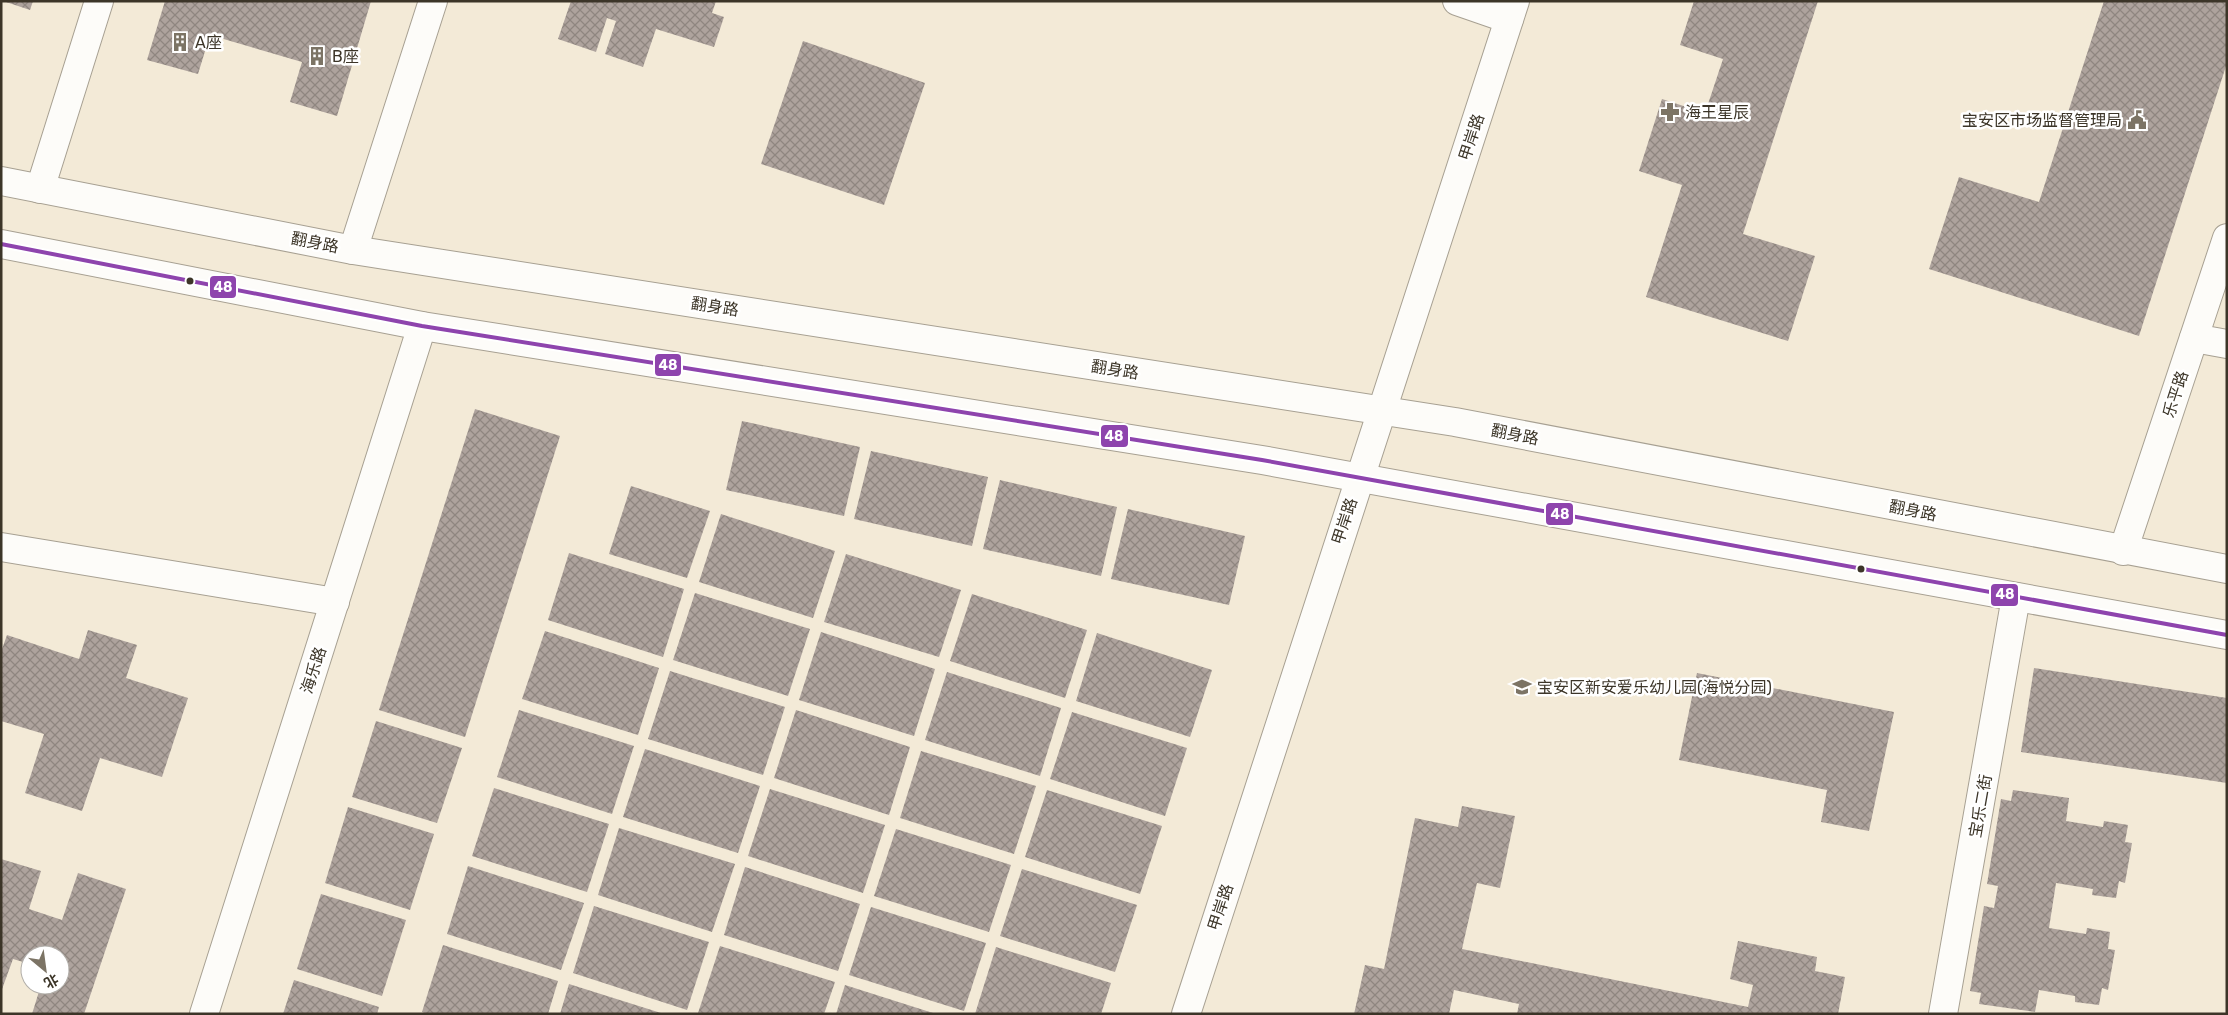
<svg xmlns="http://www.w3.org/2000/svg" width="2228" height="1015" font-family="Rubik,'Noto Sans SC',sans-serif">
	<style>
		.building { fill: url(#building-cross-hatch) }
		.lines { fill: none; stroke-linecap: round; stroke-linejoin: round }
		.minor-casing { stroke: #a7a092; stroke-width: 30 }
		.major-casing { stroke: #a7a092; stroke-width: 30 }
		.minor { stroke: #fdfcf9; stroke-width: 28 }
		.major { stroke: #fdfcf9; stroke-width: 28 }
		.bus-1-casing { stroke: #fff; stroke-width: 8 }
		.bus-1 { stroke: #8e44ad; stroke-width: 4 }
		.bus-dot { fill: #3c3528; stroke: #fff; stroke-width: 2 }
		.labels { text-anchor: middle; stroke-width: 5; stroke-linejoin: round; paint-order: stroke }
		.poi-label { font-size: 16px; fill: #3c3528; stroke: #fff; text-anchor: start }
		.street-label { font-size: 16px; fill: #3c3528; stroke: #fff }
		.line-badge { stroke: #fff; stroke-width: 2 }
		.badge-label { font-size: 14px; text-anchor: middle; font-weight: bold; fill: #fff }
	</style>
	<defs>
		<pattern id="building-cross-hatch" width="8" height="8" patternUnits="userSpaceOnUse" patternTransform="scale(1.25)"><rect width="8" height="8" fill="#aea39d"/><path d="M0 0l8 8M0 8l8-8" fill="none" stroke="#8f8680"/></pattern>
	</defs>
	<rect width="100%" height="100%" fill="#f3ead7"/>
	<g class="building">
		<path d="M3,1H33L30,10Z"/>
		<path d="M165,1H371L337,116L290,102L302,62L210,35L198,74L147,60Z"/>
		<path d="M571,1H716L712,13L724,17L714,47L656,29L643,67L605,54L616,21L607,18L596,52L558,39Z"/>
		<path d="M1694,1H1818L1743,234L1815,256L1788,341L1646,297L1682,185L1639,171L1662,99L1705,113L1723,59L1680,45Z"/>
		<path d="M2104,1H2227V63L2139,336L1929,269L1959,177L2039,202Z"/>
		<path d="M803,41L925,83L884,205L761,164Z"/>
		<path d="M475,409L560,436L465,737L379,710Z"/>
		<path d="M742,421L860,447L844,516L726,490Z"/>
		<path d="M871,451L988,477L972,546L854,519Z"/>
		<path d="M1000,480L1117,507L1101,576L983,549Z"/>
		<path d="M631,486L710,511L687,578L609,554Z"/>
		<path d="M1128,509L1245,536L1229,605L1111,579Z"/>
		<path d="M721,514L835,551L813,618L699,582Z"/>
		<path d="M569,553L684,589L663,657L548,620Z"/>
		<path d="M846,554L961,590L939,657L824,622Z"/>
		<path d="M695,593L810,629L788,696L673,660Z"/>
		<path d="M972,594L1087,630L1065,698L950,661Z"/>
		<path d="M88,630L137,645L126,678L188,698L162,777L100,758L82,811L25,793L44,734L1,721V652L7,635L79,659Z"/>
		<path d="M545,631L659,668L638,735L522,699Z"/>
		<path d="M821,632L935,669L914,736L799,700Z"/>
		<path d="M1097,633L1212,670L1190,737L1076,701Z"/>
		<path d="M2034,668L2227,698V783L2021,752Z"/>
		<path d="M670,671L785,707L763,775L648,739Z"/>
		<path d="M947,672L1061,708L1040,776L925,740Z"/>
		<path d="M1697,673L1894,712L1869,831L1821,822L1827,790L1679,760Z"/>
		<path d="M519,710L634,746L612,814L497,777Z"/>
		<path d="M796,710L910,747L889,815L774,778Z"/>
		<path d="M1072,712L1187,748L1165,816L1050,779Z"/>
		<path d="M376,721L462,748L437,823L352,797Z"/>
		<path d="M645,749L760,786L738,853L623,817Z"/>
		<path d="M921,751L1036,786L1014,854L900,818Z"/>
		<path d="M494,788L609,824L587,892L472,856Z"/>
		<path d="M770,789L885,825L863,893L748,856Z"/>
		<path d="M1047,790L1162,826L1140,894L1025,857Z"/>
		<path d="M2013,790L2069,798L2066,821L2103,827L2104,821L2128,825L2125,842L2132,843L2125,883L2119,881L2116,898L2092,895L2093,889L2056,883L2049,928L2086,934L2087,928L2110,932L2108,949L2115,950L2108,990L2102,988L2099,1005L2075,1002V996L2039,990L2035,1012L1979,1004L1981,993L1970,991L1984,906L1994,908L1998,886L1987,884L2001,799L2011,801Z"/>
		<path d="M1462,806L1515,816L1500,888L1477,883L1462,949L1748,1007L1753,985L1730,979L1738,941L1817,957L1815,971L1845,977L1838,1014H1517L1519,1004L1454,990L1449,1014H1354L1365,965L1384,969L1415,818L1458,827Z"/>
		<path d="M348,807L434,834L410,910L325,883Z"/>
		<path d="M619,828L735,864L712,932L598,895Z"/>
		<path d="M896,829L1011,865L989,932L874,896Z"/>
		<path d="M1,859L41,871L29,909L62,920L78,873L126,889L84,1014H32L41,985H60V955H30V964L13,959L1,992Z"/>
		<path d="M468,866L584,903L561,970L447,934Z"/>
		<path d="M745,867L860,904L838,971L724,935Z"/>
		<path d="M1022,869L1137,905L1115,972L1000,936Z"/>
		<path d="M321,894L406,920L382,996L297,969Z"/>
		<path d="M594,906L709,942L687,1010L573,973Z"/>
		<path d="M871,907L986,943L964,1011L849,975Z"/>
		<path d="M443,945L558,981L548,1014H427L422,1012Z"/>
		<path d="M720,946L835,982L824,1014L698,1013Z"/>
		<path d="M996,947L1111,983L1101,1014H975Z"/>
		<path d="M294,980L379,1007L377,1014H283Z"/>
		<path d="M569,984L661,1013V1014H560Z"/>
		<path d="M845,985L933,1013V1014H836Z"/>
	</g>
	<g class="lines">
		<g class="minor-casing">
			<g id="minor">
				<path d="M1457,1L1509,19"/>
				<path d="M40,189L99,1"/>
				<path d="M353,250L433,1"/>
				<path d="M2194,338L2227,344"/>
				<path d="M1,547L335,602"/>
				<path d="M2123,551L2227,238"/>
				<path d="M204,1014L422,326"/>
				<path d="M1186,1014L1515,1"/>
				<path d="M1943,1014L2016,597"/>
			</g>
		</g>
		<g class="major-casing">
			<g id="major">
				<path d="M1,181L353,250L1455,422L2227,569"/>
				<path d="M1,244L422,326L1262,460L2227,635"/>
			</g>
		</g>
		<use href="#minor" class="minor"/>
		<use href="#major" class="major"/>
		<g class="bus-1-casing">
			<path id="bus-1" d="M1,244L422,326L1262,460L2227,635"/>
		</g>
		<use href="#bus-1" class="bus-1"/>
	</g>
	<defs>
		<g id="building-bare" transform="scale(1.5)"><path d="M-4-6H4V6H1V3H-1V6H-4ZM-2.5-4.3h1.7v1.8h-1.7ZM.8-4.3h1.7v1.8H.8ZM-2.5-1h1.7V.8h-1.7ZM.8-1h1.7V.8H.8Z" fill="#7c7465" stroke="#fff" stroke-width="2.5" paint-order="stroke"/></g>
		<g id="pharmacy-bare" transform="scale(1.5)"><path d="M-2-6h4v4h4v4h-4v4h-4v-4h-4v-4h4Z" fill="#7c7465" stroke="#fff" stroke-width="2.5" paint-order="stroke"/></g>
		<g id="civic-bare" transform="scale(1.5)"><path d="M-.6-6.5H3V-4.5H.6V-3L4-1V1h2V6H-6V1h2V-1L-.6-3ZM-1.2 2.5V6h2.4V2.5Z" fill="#7c7465" stroke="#fff" stroke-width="2.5" paint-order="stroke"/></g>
		<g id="school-bare" transform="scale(1.5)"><path d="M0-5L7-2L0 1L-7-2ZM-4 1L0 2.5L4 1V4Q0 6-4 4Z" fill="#7c7465" stroke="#fff" stroke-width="2.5" paint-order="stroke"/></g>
	</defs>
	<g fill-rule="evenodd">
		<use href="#building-bare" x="180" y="42"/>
		<use href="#building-bare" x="317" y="56"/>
		<use href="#pharmacy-bare" x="1670" y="112"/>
		<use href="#civic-bare" x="2137" y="120"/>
		<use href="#school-bare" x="1522" y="687"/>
	</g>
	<g class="bus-dot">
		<circle cx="190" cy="281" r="4.5"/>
		<circle cx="1861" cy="569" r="4.5"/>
	</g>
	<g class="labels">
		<g class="poi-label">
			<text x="195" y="48">A座</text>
			<text x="332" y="62">B座</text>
			<text x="1685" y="118">海王星辰</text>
			<text x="2122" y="126" text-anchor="end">宝安区市场监督管理局</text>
			<text x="1537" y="693">宝安区新安爱乐幼儿园(海悦分园)</text>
		</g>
		<g class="street-label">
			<text transform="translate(1471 137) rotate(-72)" y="6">甲岸路</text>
			<text transform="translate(315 242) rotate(11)" y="6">翻身路</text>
			<text transform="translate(715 306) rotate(9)" y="6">翻身路</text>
			<text transform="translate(1115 369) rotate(9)" y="6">翻身路</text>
			<text transform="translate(2175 394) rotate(-72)" y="6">乐平路</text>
			<text transform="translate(1515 434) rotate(11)" y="6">翻身路</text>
			<text transform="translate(1913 510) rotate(11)" y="6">翻身路</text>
			<text transform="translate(1344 521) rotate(-72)" y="6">甲岸路</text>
			<text transform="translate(313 670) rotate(-72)" y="6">海乐路</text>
			<text transform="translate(1980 806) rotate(-80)" y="6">宝乐二街</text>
			<text transform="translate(1220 907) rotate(-72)" y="6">甲岸路</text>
		</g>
	</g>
	<g class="line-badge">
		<rect x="209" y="275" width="28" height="24" rx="5" fill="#8e44ad"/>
		<rect x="654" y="353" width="28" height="24" rx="5" fill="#8e44ad"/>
		<rect x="1100" y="424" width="29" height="24" rx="5" fill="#8e44ad"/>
		<rect x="1545" y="502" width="29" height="24" rx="5" fill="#8e44ad"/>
		<rect x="1990" y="583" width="29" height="24" rx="5" fill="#8e44ad"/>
	</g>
	<g class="badge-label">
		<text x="223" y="292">48</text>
		<text x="668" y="370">48</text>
		<text x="1114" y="441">48</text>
		<text x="1560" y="519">48</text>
		<text x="2005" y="599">48</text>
	</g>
	<rect width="2228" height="1015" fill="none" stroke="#3c3528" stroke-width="5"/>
	<g transform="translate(45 970) rotate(151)"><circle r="24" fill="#ffffff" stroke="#b1aea9"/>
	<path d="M0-4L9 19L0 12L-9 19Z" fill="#7c7465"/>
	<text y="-8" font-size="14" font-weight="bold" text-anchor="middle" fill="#3c3528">北</text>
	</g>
</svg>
